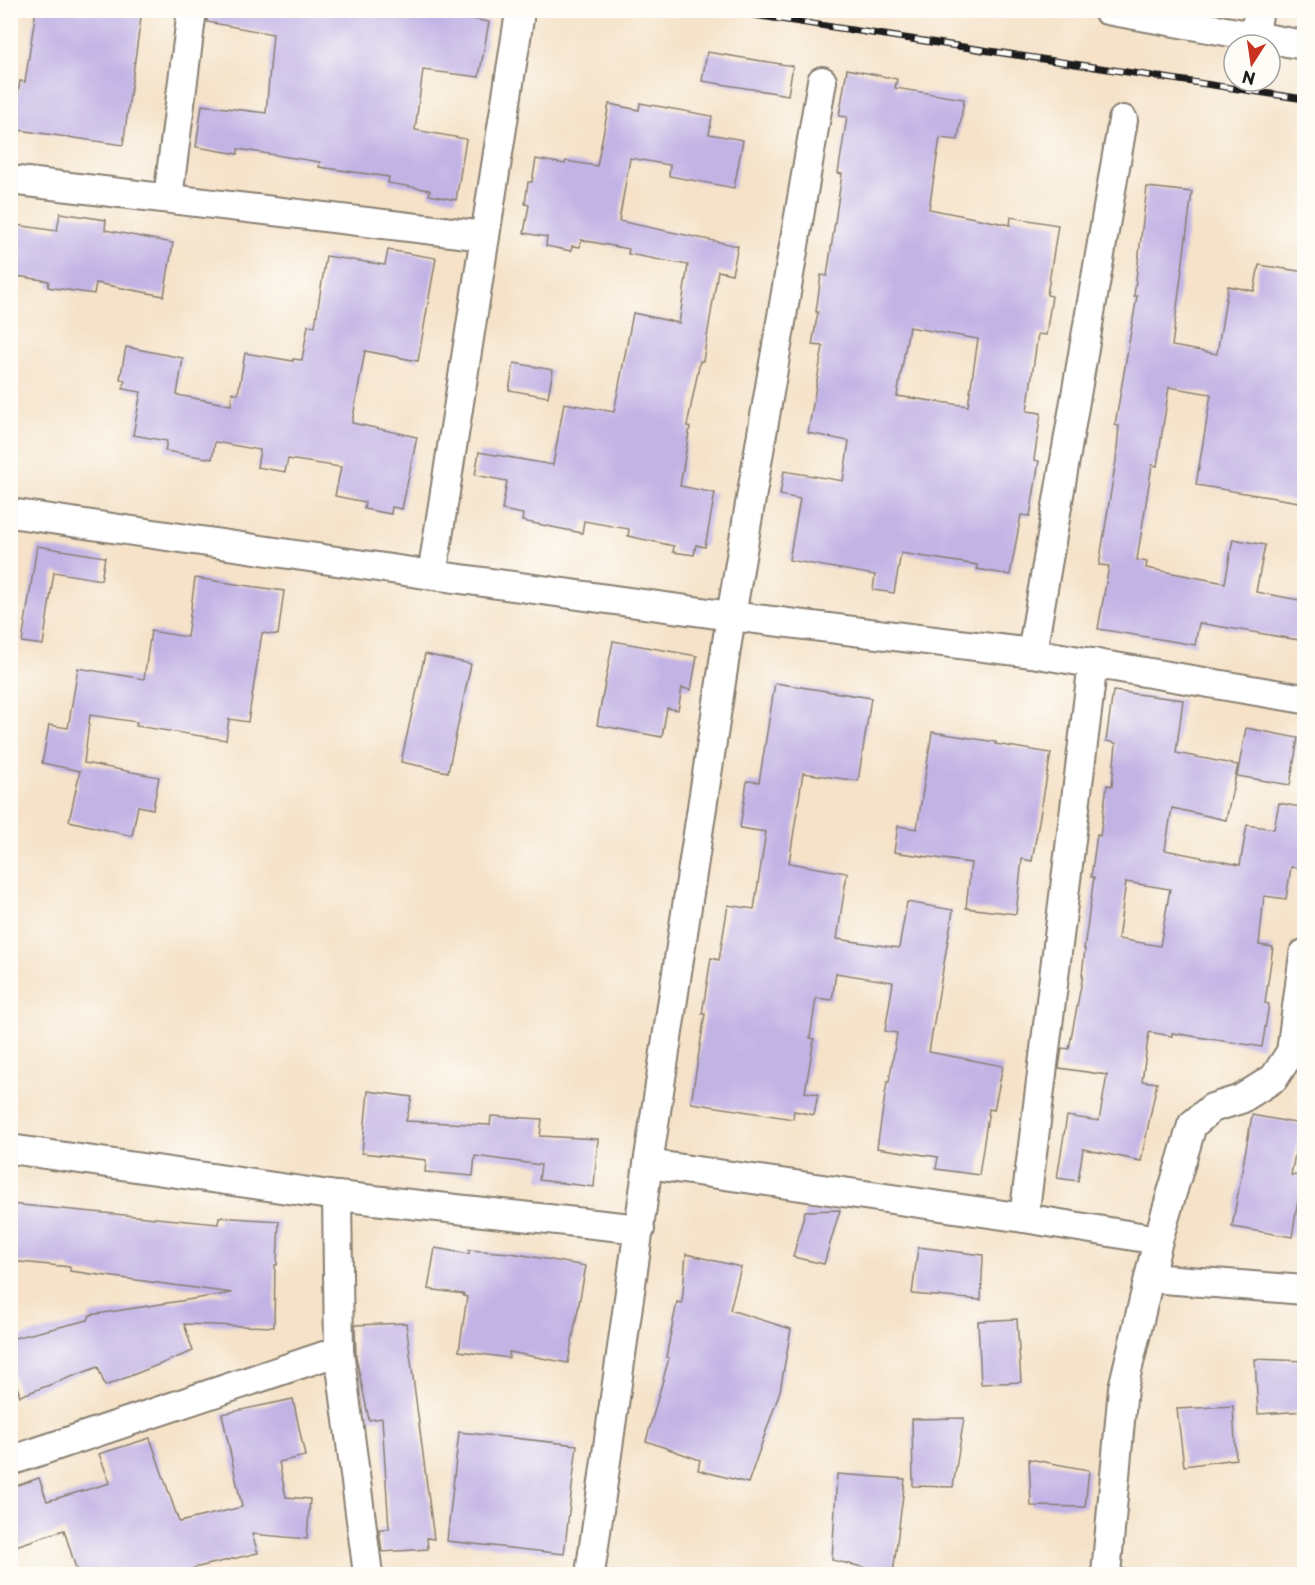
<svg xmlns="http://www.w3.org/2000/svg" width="1315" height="1585" font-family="'Playpen Sans',sans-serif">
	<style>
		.building { fill: #c2b3e5; fill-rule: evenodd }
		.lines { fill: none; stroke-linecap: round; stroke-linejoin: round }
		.minor-casing { stroke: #887f72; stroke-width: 32 }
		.minor { stroke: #fff; stroke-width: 28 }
		.rail-casing { stroke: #1c1c1c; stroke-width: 7 }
		.rail { stroke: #fdfcf7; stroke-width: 4.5; stroke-dasharray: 14; stroke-linecap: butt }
	</style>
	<rect width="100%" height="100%" fill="#fdfcf7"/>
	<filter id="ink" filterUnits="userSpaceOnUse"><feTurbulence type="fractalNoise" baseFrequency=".0167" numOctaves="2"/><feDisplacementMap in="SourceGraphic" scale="12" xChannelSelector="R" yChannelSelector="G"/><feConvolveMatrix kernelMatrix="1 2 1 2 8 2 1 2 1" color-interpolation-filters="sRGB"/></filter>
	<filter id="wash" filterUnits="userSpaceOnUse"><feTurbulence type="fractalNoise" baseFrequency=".008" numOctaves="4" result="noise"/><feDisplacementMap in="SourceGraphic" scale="24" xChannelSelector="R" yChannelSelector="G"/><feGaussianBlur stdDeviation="1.35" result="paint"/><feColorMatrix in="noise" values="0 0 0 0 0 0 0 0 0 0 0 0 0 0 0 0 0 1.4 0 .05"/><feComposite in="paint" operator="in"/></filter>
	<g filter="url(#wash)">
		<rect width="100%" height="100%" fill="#f5e2c8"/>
		<g id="blocks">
			<g class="building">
				<path d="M36,10H142L123,145L12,129L20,81L25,82Z"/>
				<path d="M208,10H370L410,16L411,10H425L489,22L479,77L423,70L415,130L466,139L456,200L429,195L430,190L388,183L389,177L319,167L320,162L238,149V154L196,147L202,105L266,113L273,34L207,22Z"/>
				<path d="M707,52L793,66L788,95L702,81Z"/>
				<path d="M847,69L897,79L895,88L964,99L958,140L940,138L929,209L1010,225L1011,217L1058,225L1047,295L1052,296L1046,335L1038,334L1027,411L1041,413L1034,460L1039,461L1030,516L1021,515L1010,575L977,569V565L901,553L894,593L873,590L875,575L789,560L800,499L780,495L784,471L843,481L849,441L808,433L823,346L812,345L818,312H816L821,275L827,276L842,174L838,173L847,117L839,116ZM909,327L978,339L968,406L897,396Z"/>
				<path d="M640,103L712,116L709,134L743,140L734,188L669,176L670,165L630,158L619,221L738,246L732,274L718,271L703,361H700L687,426L690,427L680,486L715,493L705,547L696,545L694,555L673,552L674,546L628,536L629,529L584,521L582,533L522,521L523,514L502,510L507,481L475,475L479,452L553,465L564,403L614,412L633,313L679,323L688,265L628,254L629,249L581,240L580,247L572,246L571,251L546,246L547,237L524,233L529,205L525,204L528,182H532L536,159L565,164L566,161L597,166L609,104L639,110Z"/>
				<path d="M1147,187L1192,192L1172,346L1217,354L1228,286L1254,291L1259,265L1305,272V410L1301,430L1305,431V503L1196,485L1211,394L1169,387L1157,466L1152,465L1137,560L1147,562L1146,568L1225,583L1233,539L1265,545L1256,592L1305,601V641L1199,623L1195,645L1098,629L1109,566L1099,565L1116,460L1119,426L1115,425L1137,296H1134Z"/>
				<path d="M60,213L106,220L105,230L173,243L164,296L96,283L94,294L48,287L49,281L10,275V224L57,231Z"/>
				<path d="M388,250L436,258L418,361L365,351L352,423L417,437L402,509L392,507L391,514L364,509L365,502L335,496L341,467L288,459L285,472L257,467L260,450L215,442L212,459L165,451L167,441L133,435L141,392L123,389L125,380L120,379L126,347L183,358L177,395L231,405L232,392L238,394L245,353L293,361V359L302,360L308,325L315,326L326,256L385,265Z"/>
				<path d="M514,363L553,370L548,397L509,390Z"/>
				<path d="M37,546L105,557L101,580L54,572L43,645L22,642Z"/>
				<path d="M195,578L284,591L278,635L262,633L248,722L229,719L226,740L136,726L137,722L90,715L84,763L159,777L153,809L138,806L132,836L69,821L80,771L42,763L49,725L68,728L78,668L144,679L151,631L187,637Z"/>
				<path d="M613,641L697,656L691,690L682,688L678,710L667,708L662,737L597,725Z"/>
				<path d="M425,654L471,664L448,772L401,762Z"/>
				<path d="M775,683L871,698L858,781L803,773L789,863L847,873L837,939L899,948L907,902L953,910L929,1052L1003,1066L994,1110L989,1109L979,1175L936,1169L938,1157L877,1148L887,1082H889L897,1033L885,1031L893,982L836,973L832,1000L816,998L810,1038L814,1039L805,1092L818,1094L814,1115L794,1111L793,1119L691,1103L705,1014H702L711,958L719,960L728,905L754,909L766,832L740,828L747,781L759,782Z"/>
				<path d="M1113,691L1183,700L1176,753L1238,765L1226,820L1172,808L1165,850L1240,865L1247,825L1274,829L1279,803L1305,808V869L1291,867L1286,899L1264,896L1259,945L1273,947L1265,1003L1269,1004L1262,1047L1172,1033V1036L1149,1032L1142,1081L1157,1083L1141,1161L1083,1149L1078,1181L1057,1178L1067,1116L1099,1121L1107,1075L1059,1068L1062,1048L1069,1049L1083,975H1082L1085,949H1084L1094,877H1091L1097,835L1100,836L1107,785L1112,786L1116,743L1106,741ZM1126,882L1170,889L1160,946L1118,939Z"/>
				<path d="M1246,728L1298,738L1290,785L1237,776Z"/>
				<path d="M932,732L996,742L995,744L1051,753L1032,861L1022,859L1016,914L966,908L971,863L894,852L898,826L917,829Z"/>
				<path d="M368,1091L412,1097L406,1121L490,1125L491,1116L542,1119L540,1136L598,1139L594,1187L539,1180L541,1165L475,1156L473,1176L425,1172L426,1160L362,1153Z"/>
				<path d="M1252,1115L1301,1124L1291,1175L1302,1176L1292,1237L1232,1227Z"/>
				<path d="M10,1204L218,1224L219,1217L279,1221L277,1265H275L274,1327L184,1324L193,1351L105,1386L98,1367L20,1396L10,1364V1339L88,1320L90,1315L232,1293L70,1271V1267L10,1261Z"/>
				<path d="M840,1210L824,1264L793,1257L805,1211Z"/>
				<path d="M918,1247L983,1255L981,1300L912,1294Z"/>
				<path d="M435,1248L469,1254V1250L511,1253L586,1266L568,1363L509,1352V1358L459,1351L467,1297L463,1296L464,1294L428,1289Z"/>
				<path d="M686,1254L741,1267L730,1310L791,1329L780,1391L748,1483L698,1470L700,1460L646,1441L669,1358L666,1357L677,1302L682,1303Z"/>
				<path d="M1017,1319L1021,1382L981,1384L978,1321Z"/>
				<path d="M406,1323L434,1539L427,1538L428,1549L382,1552L379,1529H389L382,1418L369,1420L356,1357L355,1325Z"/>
				<path d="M1255,1359L1305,1361V1411L1258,1414Z"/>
				<path d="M293,1399L305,1456L279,1462L286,1497L310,1499L307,1539L252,1534L258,1553L194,1568L182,1575H78L64,1530L10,1548V1488L39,1478L47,1501L110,1483L99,1454L150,1438L179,1522L242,1507L222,1414Z"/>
				<path d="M1233,1406L1236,1459L1184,1466L1177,1409Z"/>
				<path d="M964,1418L953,1487L913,1486L912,1419Z"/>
				<path d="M459,1432L577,1445L564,1554L447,1541Z"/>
				<path d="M1029,1459L1089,1470L1085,1507L1031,1506Z"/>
				<path d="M837,1474L905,1479L893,1574L832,1560Z"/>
			</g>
		</g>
	</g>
	<g filter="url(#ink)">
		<use href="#blocks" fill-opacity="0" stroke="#887f72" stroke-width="1.5"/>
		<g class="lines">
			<g class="minor-casing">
				<g id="minor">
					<path d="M1107,10L1304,45"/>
					<path d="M1254,37L1259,10"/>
					<path d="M10,180L485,236"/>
					<path d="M168,198L192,10"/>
					<path d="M10,513L432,575L731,616L1032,653L1304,699"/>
					<path d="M432,575L519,19"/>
					<path d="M1032,653L1123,120"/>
					<path d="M10,1149L337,1196L640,1229"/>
					<path d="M648,1164L1024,1218L1158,1240"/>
					<path d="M337,1196L339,1351L368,1574"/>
					<path d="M1024,1218L1093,663"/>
					<path d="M1150,1278L1304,1290"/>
					<path d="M10,1461L339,1351"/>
					<path d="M590,1574L648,1164L731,616L822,81"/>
					<path d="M1106,1574L1123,1388L1158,1240L1192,1125L1212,1108L1241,1099L1274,1078L1291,1052L1304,954"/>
				</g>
			</g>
			<use href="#minor" class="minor"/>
			<g class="rail-casing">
				<path id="rail" d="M721,10L1304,99"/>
			</g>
			<use href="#rail" class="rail"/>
		</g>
	</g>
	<rect width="1315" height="1585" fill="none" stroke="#fdfcf7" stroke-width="36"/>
	<g transform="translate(1252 63) rotate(192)"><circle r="28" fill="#fdfcf7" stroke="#a3a29f" stroke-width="1.5"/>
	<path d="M0-4.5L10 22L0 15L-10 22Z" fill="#c8321e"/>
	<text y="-9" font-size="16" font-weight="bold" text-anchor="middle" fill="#1c1c1c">N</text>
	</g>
</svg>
